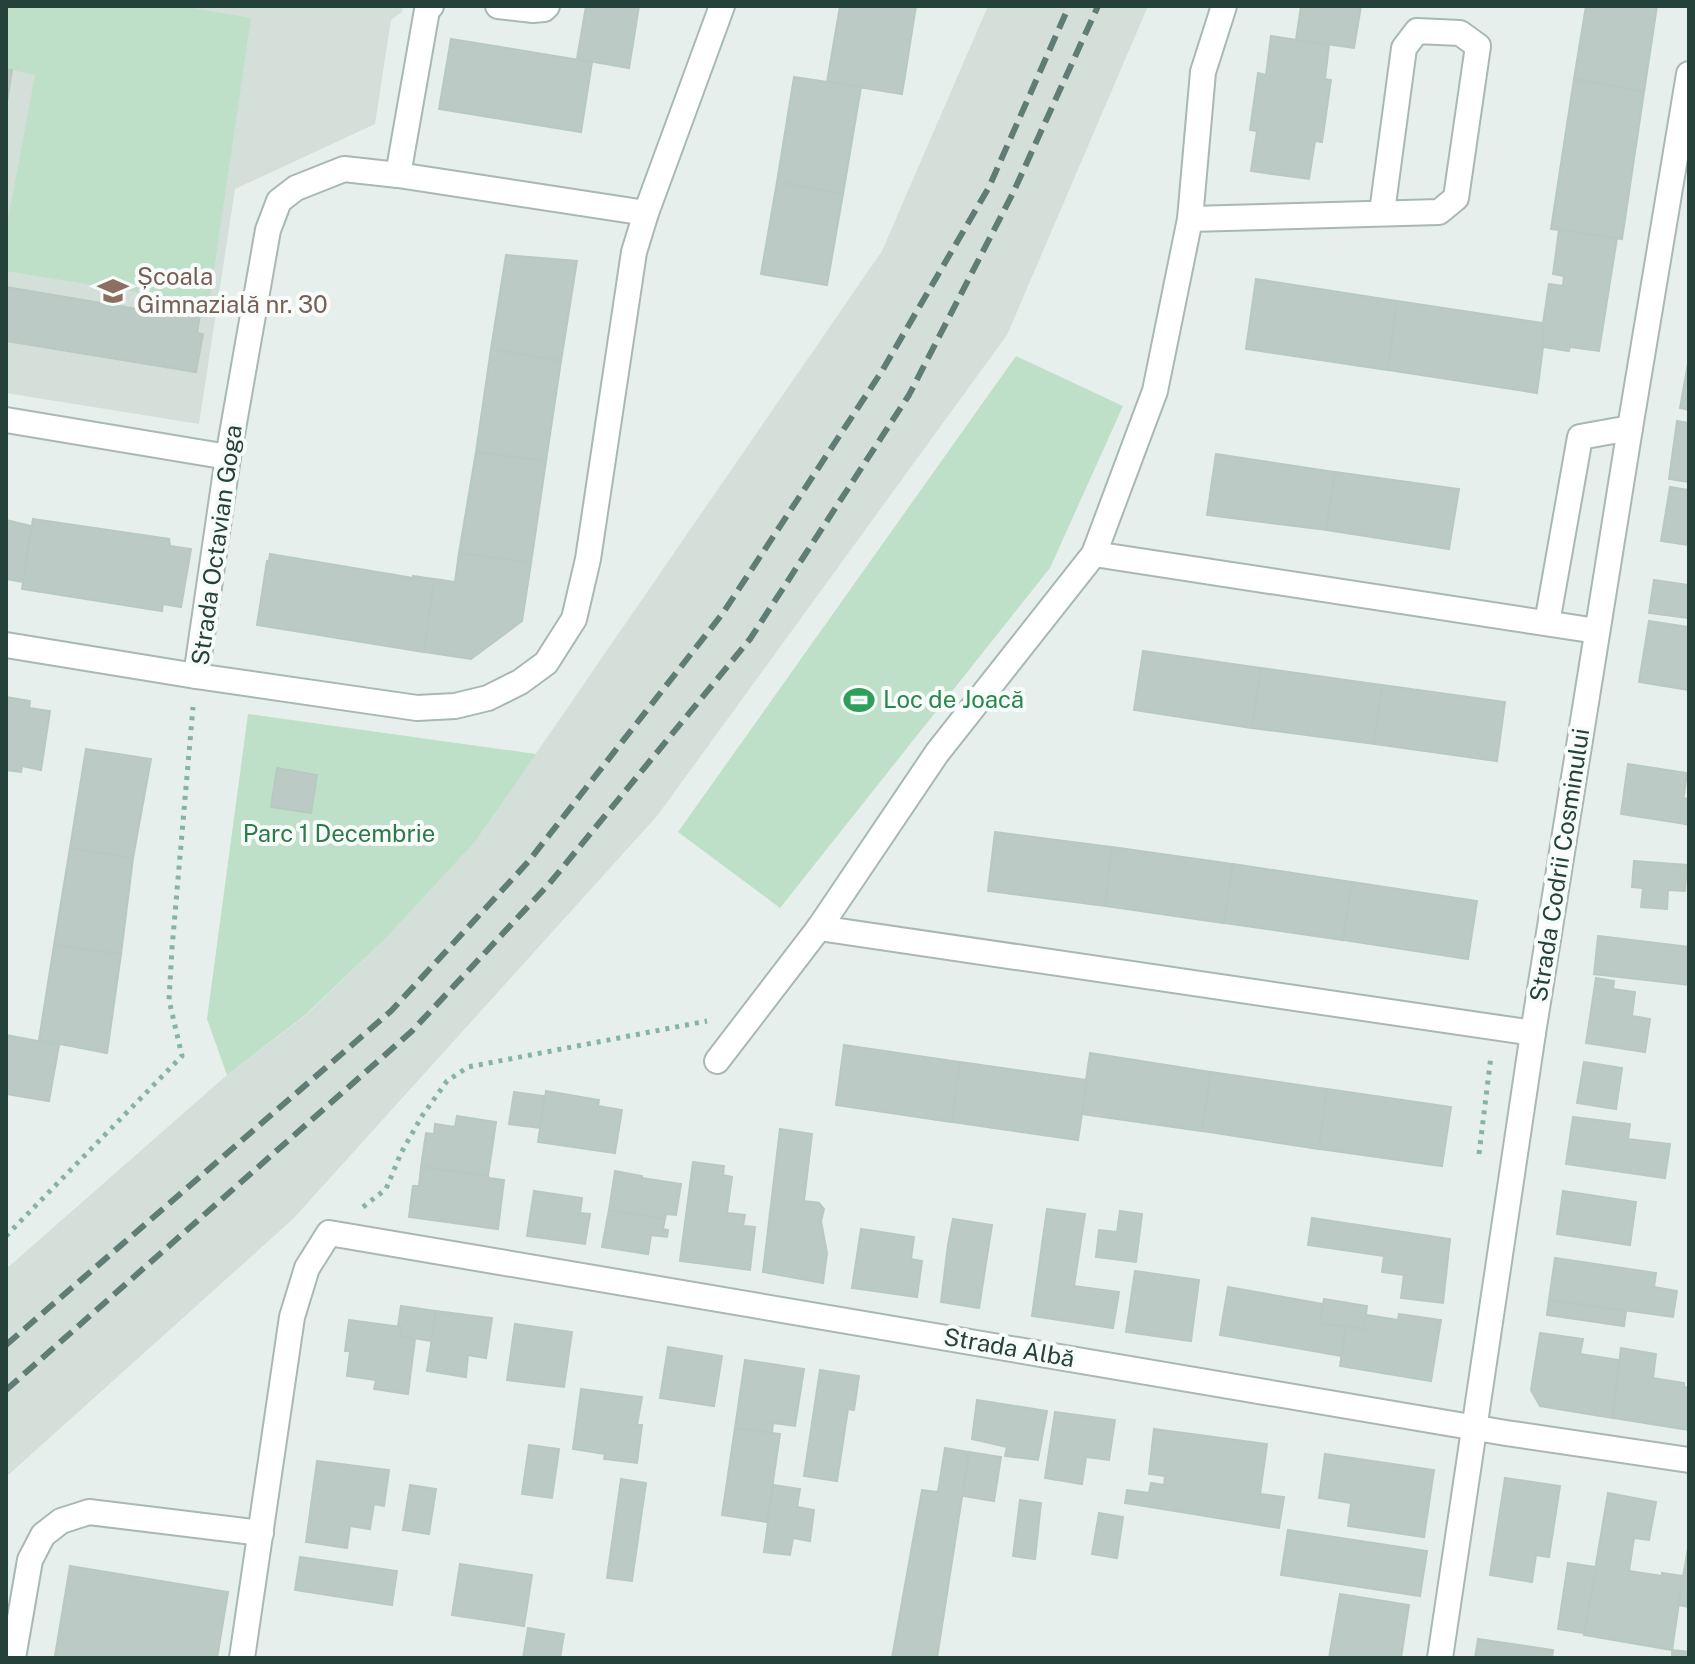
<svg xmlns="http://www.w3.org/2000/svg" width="1695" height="1664" font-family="'Public Sans',sans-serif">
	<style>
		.built { fill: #d4dfda }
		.green { fill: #bfe0c8 }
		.building { fill: #bbcac4; stroke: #b8c9c2; stroke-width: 2 }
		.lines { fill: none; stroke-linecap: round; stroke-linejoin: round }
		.service-casing { stroke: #a8b8b2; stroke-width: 28 }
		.minor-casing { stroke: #a8b8b2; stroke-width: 28 }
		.path { stroke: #86b3a5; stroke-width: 5; stroke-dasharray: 4 6; stroke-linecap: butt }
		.service { stroke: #fff; stroke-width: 24 }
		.minor { stroke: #fff; stroke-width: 24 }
		.rail { stroke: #5f7d75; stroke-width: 6; stroke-dasharray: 16 8; stroke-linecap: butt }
		.labels { text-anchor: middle; stroke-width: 8; stroke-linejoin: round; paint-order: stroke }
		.education-label { font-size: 24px; fill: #785e54; stroke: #f7fbf9; text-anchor: start }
		.street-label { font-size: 24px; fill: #24423a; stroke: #f7fbf9 }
		.leisure-label { font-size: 24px; fill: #27864d; stroke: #f7fbf9; text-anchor: start }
		.park-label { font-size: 24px; fill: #2d7a4b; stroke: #f7fbf9 }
	</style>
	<rect width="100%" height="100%" fill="#e6efeb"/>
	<g class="built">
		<path d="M6,6H403L402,12L391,20L375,124L235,189L199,424L6,393Z"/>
		<path d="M988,6H1148L1007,335L657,816L293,1219L6,1477V1269L227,1075L305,1016L387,937L475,842L882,251Z"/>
	</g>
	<g class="green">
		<path d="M6,6H182L251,18L209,304L6,271V230L35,75L6,69Z"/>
		<path d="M1016,356L1123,406L1050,568L780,908L678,832Z"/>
		<path d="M248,714L536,754L475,842L387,937L304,1016L227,1075L207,1019Z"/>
	</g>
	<g class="building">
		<path d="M586,6H639L629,68L577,59Z"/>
		<path d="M840,6H916L902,94L827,82Z"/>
		<path d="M1301,6H1361L1354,48L1296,40Z"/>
		<path d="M1586,6H1657L1644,92L1574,79Z"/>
		<path d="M1271,36L1329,45L1325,79L1331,80L1322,142L1315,141L1309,179L1251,171L1257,131L1250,130L1258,73L1266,75Z"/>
		<path d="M451,39L592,62L581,132L439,109Z"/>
		<path d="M6,69L12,70L6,108Z"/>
		<path d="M794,77L861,87L843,194L777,182Z"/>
		<path d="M1574,79L1644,92L1622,239L1551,229Z"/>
		<path d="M777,182L843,194L827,285L761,274Z"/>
		<path d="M1559,230L1617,238L1599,351L1570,347L1569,351L1543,347V323L1549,284L1563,286L1564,276L1553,274Z"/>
		<path d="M506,255L577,261L561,361L491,349Z"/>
		<path d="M1256,279L1397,301L1388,370L1246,349Z"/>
		<path d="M6,287L161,313V309L200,315L197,333L203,334L196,372L6,341Z"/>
		<path d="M1397,301L1543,323V347L1537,393L1388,370Z"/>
		<path d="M491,349L561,361L546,461L476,452Z"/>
		<path d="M1689,358V410L1680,408Z"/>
		<path d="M1677,421L1689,423V482L1669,479Z"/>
		<path d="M476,452L546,461L531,563L459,553Z"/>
		<path d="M1216,454L1335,472L1326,530L1207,515Z"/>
		<path d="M1335,472L1459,489L1449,549L1326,530Z"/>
		<path d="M1670,487L1689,490V545L1661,541Z"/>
		<path d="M33,519L169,539L170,546L191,549L181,607L163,604L162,611L22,589Z"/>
		<path d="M6,520L31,526L23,582L6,579Z"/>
		<path d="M459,553L531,563L522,621L471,659L424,652L434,579L455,582Z"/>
		<path d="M270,554L413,578V576L434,579L424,652L257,625L267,561H269Z"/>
		<path d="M1654,580L1689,585V618L1649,613Z"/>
		<path d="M1649,621L1689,627V690L1639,682Z"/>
		<path d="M1143,651L1261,668L1252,728L1134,710Z"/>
		<path d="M1261,668L1382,685L1374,744L1252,728Z"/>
		<path d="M1382,685L1505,702L1497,761L1374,744Z"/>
		<path d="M6,697L30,701L29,708L50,711L41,770L22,766L21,772L6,770Z"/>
		<path d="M86,749L151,759L133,858L70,848Z"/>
		<path d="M1628,764L1687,773L1680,823L1621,814Z"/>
		<path d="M277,768L317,775L311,813L271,807Z"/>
		<path d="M1683,798L1689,799V825L1680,823Z"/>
		<path d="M995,832L1112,847L1105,906L988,891Z"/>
		<path d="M1112,847L1233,864L1224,923L1105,906Z"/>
		<path d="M70,848L133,858L121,954L54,945Z"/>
		<path d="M1634,861L1687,865L1685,891L1668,890L1667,909L1641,907L1643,888L1632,887Z"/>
		<path d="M1233,864L1352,882L1343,940L1224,923Z"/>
		<path d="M1352,882L1477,901L1468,959L1343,940Z"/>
		<path d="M1598,936L1689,947V985L1594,974Z"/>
		<path d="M54,945L121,954L107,1053L39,1040Z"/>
		<path d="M1596,978L1614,981L1613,989L1635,992L1632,1016L1650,1019L1645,1052L1586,1043Z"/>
		<path d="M6,1035L59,1045L49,1101L6,1094Z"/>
		<path d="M844,1045L960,1062L952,1122L836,1105Z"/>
		<path d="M1090,1053L1211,1072L1202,1131L1081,1114Z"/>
		<path d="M960,1062L1087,1080L1078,1140L952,1122Z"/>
		<path d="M1584,1062L1622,1068L1616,1109L1577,1103Z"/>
		<path d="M1211,1072L1327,1089L1319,1149L1202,1131Z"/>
		<path d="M1327,1089L1451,1107L1442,1166L1319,1149Z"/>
		<path d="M546,1091L599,1100L598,1106L622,1110L615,1153L538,1142Z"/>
		<path d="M514,1092L544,1096L540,1128L509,1124Z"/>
		<path d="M457,1116L496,1122L488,1176L421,1167L426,1133L434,1134L435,1124L455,1127Z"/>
		<path d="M1573,1117L1630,1124L1628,1139L1670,1144L1665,1178L1566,1164Z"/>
		<path d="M780,1129L812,1134L804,1201L819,1203L824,1209L821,1221L827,1253L823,1283L763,1272Z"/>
		<path d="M693,1162L724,1166L723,1175L732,1177L727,1213L745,1215L743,1226L755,1227L750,1270L680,1261Z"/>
		<path d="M421,1167L488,1176L489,1178L504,1180L498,1229L409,1217L413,1186H419Z"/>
		<path d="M615,1171L642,1176V1178L681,1184L676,1215L666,1214L665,1219L609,1210Z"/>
		<path d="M534,1191L582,1198L580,1213L590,1214L585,1244L527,1236Z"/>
		<path d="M1563,1191L1636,1202L1630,1245L1557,1234Z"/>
		<path d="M1047,1209L1085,1214L1074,1286L1119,1292L1113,1328L1032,1316Z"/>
		<path d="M609,1210L665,1219L663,1229L668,1230L667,1237L651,1235L648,1254L602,1247Z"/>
		<path d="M1120,1211L1142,1214L1136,1262L1096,1257L1099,1230L1117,1232Z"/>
		<path d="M1312,1218L1450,1239L1443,1303L1401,1298L1404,1275L1382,1272L1384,1256L1308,1245Z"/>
		<path d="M953,1219L992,1225L979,1308L941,1302L948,1245Z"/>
		<path d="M861,1229L914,1237L911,1259L922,1261L917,1297L852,1288Z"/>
		<path d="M1555,1258L1656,1273L1654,1287L1677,1291L1673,1317L1549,1300Z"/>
		<path d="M1135,1271L1199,1280L1191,1341L1126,1332Z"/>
		<path d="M1228,1287L1323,1304L1320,1323L1346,1326L1342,1356L1220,1335Z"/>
		<path d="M1324,1299L1367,1306L1364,1329L1320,1323Z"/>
		<path d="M1549,1300L1626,1311L1624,1326L1547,1315Z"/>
		<path d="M401,1306L436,1311L432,1341L400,1336L402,1327L398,1326Z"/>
		<path d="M436,1311L492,1318L486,1358L468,1355L466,1377L427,1371Z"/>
		<path d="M1399,1314L1441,1320L1431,1381L1340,1366L1346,1326L1364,1329L1366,1315L1398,1320Z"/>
		<path d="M349,1320L402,1327L400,1336L415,1339L408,1394L374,1389L376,1380L347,1376L350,1351H345Z"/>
		<path d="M515,1324L572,1332L564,1387L507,1380Z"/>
		<path d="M1540,1333L1583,1339L1580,1354L1619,1360L1613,1418L1540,1406L1531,1390Z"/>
		<path d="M668,1347L722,1356L714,1406L660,1398Z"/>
		<path d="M1621,1348L1656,1354L1653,1378L1684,1383V1387L1689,1388V1430L1613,1418Z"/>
		<path d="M745,1360L804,1369L795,1426L773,1423L772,1433L735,1428Z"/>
		<path d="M820,1370L859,1376L854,1410L848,1409L837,1481L804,1476Z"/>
		<path d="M581,1389L642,1397L637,1425H642L637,1463L604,1459L605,1454L573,1449Z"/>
		<path d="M977,1400L1047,1411L1038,1460L1005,1456L1007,1447L972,1439Z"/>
		<path d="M1055,1412L1115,1420L1109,1460L1086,1457L1082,1484L1045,1478Z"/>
		<path d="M735,1428L780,1434L767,1522L722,1515Z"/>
		<path d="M1154,1429L1267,1444L1260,1494L1284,1497L1279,1528L1125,1503L1127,1490L1149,1493L1151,1483L1164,1485L1165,1476L1149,1474Z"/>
		<path d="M529,1445L559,1449L552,1498L522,1494Z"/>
		<path d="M945,1448L969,1452L937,1658H892L922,1490L938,1492Z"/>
		<path d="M969,1452L1001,1457L994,1501L963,1496Z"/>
		<path d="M1325,1454L1434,1470L1424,1537L1348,1526L1351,1503L1319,1498Z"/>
		<path d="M317,1461L389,1470L384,1506L374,1504L370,1529L350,1526L347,1548L306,1542Z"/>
		<path d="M1505,1478L1560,1486L1549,1557L1536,1555L1532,1582L1490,1575Z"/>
		<path d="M621,1479L646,1483L632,1581L607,1578Z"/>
		<path d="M410,1485L436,1489L429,1534L403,1530Z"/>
		<path d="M773,1485L800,1489L797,1507L814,1510L810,1541L793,1538L790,1555L764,1552Z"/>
		<path d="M1608,1493L1656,1502L1649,1540L1634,1538L1629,1571L1662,1576V1573L1683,1576L1672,1650L1584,1635Z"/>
		<path d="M1020,1500L1041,1503L1035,1559L1013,1556Z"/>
		<path d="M1099,1513L1123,1517L1117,1558L1092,1554Z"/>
		<path d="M1288,1530L1427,1551L1420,1596L1281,1575Z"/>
		<path d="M1689,1543V1607L1678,1605Z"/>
		<path d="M300,1557L397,1571L392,1605L295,1590Z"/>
		<path d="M1568,1563L1596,1567L1584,1633L1558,1629Z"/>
		<path d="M460,1564L532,1575L524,1626L452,1615Z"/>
		<path d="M70,1566L228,1592L217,1658H64L55,1656Z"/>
		<path d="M1340,1594L1409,1605L1401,1658H1329Z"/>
		<path d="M528,1628L564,1634L560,1658H523Z"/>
		<path d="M1478,1639L1553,1650L1552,1658H1475Z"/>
		<path d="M1672,1650L1689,1652V1658H1672Z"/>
	</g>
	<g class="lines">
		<g class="service-casing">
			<g id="service">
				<path d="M498,6L533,10L544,9L547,6"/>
				<path d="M398,175L427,10L431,6"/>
				<path d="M1190,219L1439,212L1456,198L1478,46L1460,33L1417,31L1404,48L1382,212"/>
				<path d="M6,420L228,457"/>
				<path d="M1547,623L1580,437L1630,428"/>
				<path d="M196,676L228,457L268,230L279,201L296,188L344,169L398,175L646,213"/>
				<path d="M819,928L1533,1033"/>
				<path d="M717,1061L819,928L937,753L1094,554L1155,391L1190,219L1203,72L1224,6"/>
				<path d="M13,1658L30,1560L43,1535L61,1521L89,1512L261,1533"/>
			</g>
		</g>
		<g class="minor-casing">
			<g id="minor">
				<path d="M1094,554L1597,631"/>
				<path d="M6,645L196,676L417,708L455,706L488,698L520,682L546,663L574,619L588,559L634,252L646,213L722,6"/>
				<path d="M242,1658L292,1317L307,1268L329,1233L1506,1433L1689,1460"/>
				<path d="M1440,1658L1533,1033L1630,428L1689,74"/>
			</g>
		</g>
		<g class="path">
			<path d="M1479,1154L1491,1056"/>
			<path d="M363,1207L386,1189L401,1153L422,1116L447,1081L468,1067L707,1021"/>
			<path d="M6,1236L182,1056L169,1000L172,948L193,707"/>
		</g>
		<use href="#service" class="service"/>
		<use href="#minor" class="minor"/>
		<g class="rail">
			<path d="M6,1345L391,1011L528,862L723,613L882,371L989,187L1069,6"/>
			<path d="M6,1390L412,1031L549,884L750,639L909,395L1013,193L1098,6"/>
		</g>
	</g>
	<defs>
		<g id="school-bare" transform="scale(2.4)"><path d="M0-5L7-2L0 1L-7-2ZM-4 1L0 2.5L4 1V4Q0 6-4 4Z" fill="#8d6e63" stroke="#f7fbf9" stroke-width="2.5" paint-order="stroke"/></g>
		<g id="stadium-bare" transform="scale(2.4)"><path d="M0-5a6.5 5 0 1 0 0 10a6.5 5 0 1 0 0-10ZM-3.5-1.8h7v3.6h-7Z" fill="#2e9e5b" stroke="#f7fbf9" stroke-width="2.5" paint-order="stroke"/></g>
	</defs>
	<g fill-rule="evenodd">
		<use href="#school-bare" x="113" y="291"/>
		<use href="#stadium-bare" x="859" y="700"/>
	</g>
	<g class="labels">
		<g class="education-label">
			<text x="137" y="285">Școala<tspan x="137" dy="28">Gimnazială nr. 30</tspan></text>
		</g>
		<g class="street-label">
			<text transform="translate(217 545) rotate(-82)" y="8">Strada Octavian Goga</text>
			<text transform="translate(1560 865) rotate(-81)" y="8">Strada Codrii Cosminului</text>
			<text transform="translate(1009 1348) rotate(10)" y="8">Strada Albă</text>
		</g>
		<g class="leisure-label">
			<text x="883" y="708">Loc de Joacă</text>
		</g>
		<g class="park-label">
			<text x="339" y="842">Parc 1 Decembrie</text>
		</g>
	</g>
	<rect width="1695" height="1664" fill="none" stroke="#24423a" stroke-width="16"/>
</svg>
